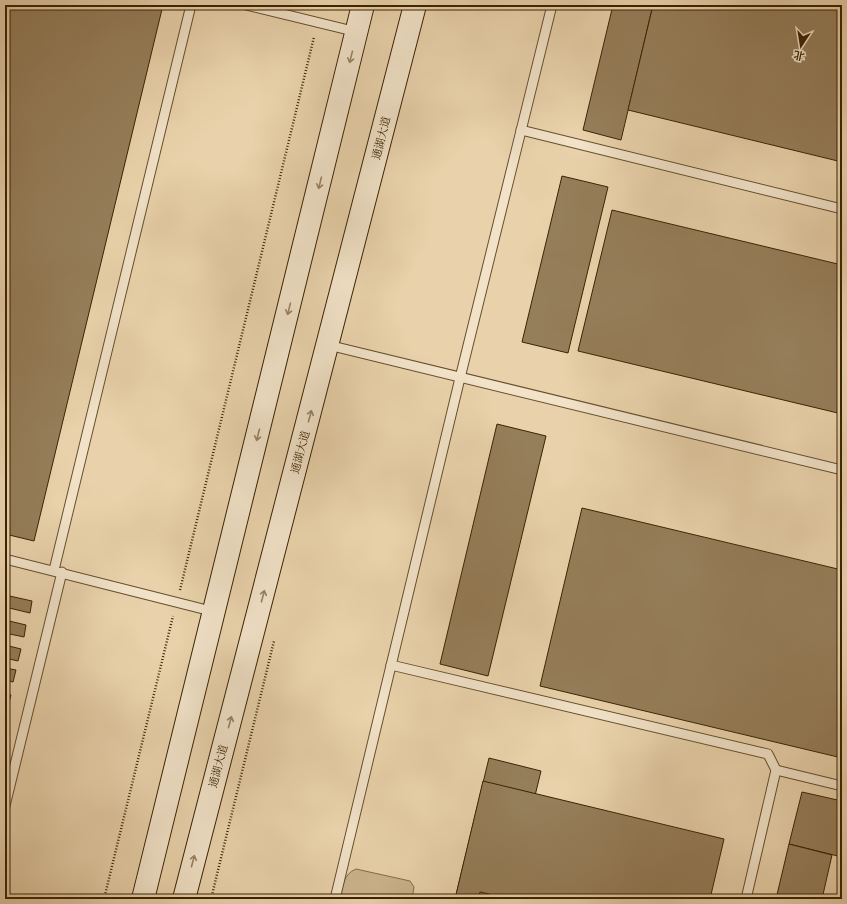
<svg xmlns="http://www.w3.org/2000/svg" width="847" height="904" font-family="'Libre Caslon Text','Noto Serif SC',serif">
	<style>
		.green { fill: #cbb48e; stroke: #826c48 }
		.building { fill: #957e5a; stroke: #3a2303 }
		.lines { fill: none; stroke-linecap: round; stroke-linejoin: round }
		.lane-casing { stroke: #664f2d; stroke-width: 11 }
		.secondary-casing { stroke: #3a2303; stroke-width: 24 }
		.path { stroke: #3a2303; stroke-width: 2.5; stroke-dasharray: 1 2; stroke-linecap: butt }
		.lane { stroke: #f1e2c8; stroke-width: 9 }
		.secondary { stroke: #f1e2c8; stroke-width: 22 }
		.oneway { stroke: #968266 }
		.labels { text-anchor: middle; stroke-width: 4; stroke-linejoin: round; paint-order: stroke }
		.street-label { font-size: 11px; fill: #3a2303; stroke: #f1e2c8 }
	</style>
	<rect width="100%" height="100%" fill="#e9d2ab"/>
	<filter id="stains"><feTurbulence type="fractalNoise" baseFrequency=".005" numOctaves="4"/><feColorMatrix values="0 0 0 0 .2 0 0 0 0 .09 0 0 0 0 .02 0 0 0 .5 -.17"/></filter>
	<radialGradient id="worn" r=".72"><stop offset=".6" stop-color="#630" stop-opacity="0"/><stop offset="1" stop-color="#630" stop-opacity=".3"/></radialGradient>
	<path class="green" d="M356,869L410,881L414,887L412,899H340C343,887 343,874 356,869Z"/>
	<g class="building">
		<path d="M5,5H163L34,541L5,534Z"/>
		<path d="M613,5H653L621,140L583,130Z"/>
		<path d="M653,5L842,6V162L628,110Z"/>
		<path d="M562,176L608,187L568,353L522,342Z"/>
		<path d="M612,210L842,265V414L578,351Z"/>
		<path d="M497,424L546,436L488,676L440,664Z"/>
		<path d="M582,508L842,570V758L540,686Z"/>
		<path d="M5,595L32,601L30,613L5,607Z"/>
		<path d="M5,620L26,625L24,637L5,633Z"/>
		<path d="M5,645L21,649L18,661L5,658Z"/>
		<path d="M5,668L16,670L13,682L5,680Z"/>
		<path d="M5,693L11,695L8,706H5Z"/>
		<path d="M489,758L541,771L510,899H455Z"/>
		<path d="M483,781L724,839L710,899H455Z"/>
		<path d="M802,792L842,801V857L789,844Z"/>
		<path d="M789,844L832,855L822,899H776Z"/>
		<path d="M480,892L511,899H478Z"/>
	</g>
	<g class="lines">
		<g class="lane-casing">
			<g id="lane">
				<path d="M246,5L357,32"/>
				<path d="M521,130L842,209"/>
				<path d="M328,345L842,470"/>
				<path d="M5,559L215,612"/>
				<path d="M54,570L191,5"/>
				<path d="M391,665L768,754L776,770"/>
				<path d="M5,806L62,572"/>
				<path d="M335,899L460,378L552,5"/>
				<path d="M746,899L776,770L842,786"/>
			</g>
		</g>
		<g class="secondary-casing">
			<g id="secondary">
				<path d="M143,899L363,5"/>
				<path d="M184,899L415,5"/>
			</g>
		</g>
		<g class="path">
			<path d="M180,590L314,37"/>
			<path d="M104,899L173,616"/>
			<path d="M211,899L274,641"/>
		</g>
		<use href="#lane" class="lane"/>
		<use href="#secondary" class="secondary"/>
	</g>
	<defs><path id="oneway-shaft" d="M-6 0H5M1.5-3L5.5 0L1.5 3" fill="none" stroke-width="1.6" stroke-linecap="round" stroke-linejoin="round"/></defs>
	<g class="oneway">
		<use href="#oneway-shaft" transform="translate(351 57) rotate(104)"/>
		<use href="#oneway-shaft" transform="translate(320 183) rotate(104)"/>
		<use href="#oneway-shaft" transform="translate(289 309) rotate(104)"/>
		<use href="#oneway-shaft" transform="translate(310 416) rotate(-75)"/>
		<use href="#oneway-shaft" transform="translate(258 435) rotate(104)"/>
		<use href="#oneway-shaft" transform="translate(263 596) rotate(-75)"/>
		<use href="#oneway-shaft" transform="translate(230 722) rotate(-75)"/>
		<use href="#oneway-shaft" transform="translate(193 861) rotate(-75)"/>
	</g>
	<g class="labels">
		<g class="street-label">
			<text transform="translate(381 138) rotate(-76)" y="4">通湖大道</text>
			<text transform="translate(300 452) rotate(-75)" y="4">通湖大道</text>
			<text transform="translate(218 766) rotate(-75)" y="4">通湖大道</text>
		</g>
	</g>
	<rect width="847" height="904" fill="none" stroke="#e9d2ab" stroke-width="20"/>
	<rect x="6" y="6" width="835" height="892" fill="none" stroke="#3a2303" stroke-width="2"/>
	<rect x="10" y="10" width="827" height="884" fill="none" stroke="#3a2303"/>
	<g transform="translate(801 46) rotate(192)" stroke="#f1e2c8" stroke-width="3" paint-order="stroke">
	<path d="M0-3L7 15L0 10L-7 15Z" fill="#3a2303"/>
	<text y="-6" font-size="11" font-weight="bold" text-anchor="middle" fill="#3a2303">北</text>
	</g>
	<rect width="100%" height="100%" filter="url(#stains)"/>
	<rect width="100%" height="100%" fill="url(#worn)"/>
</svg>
